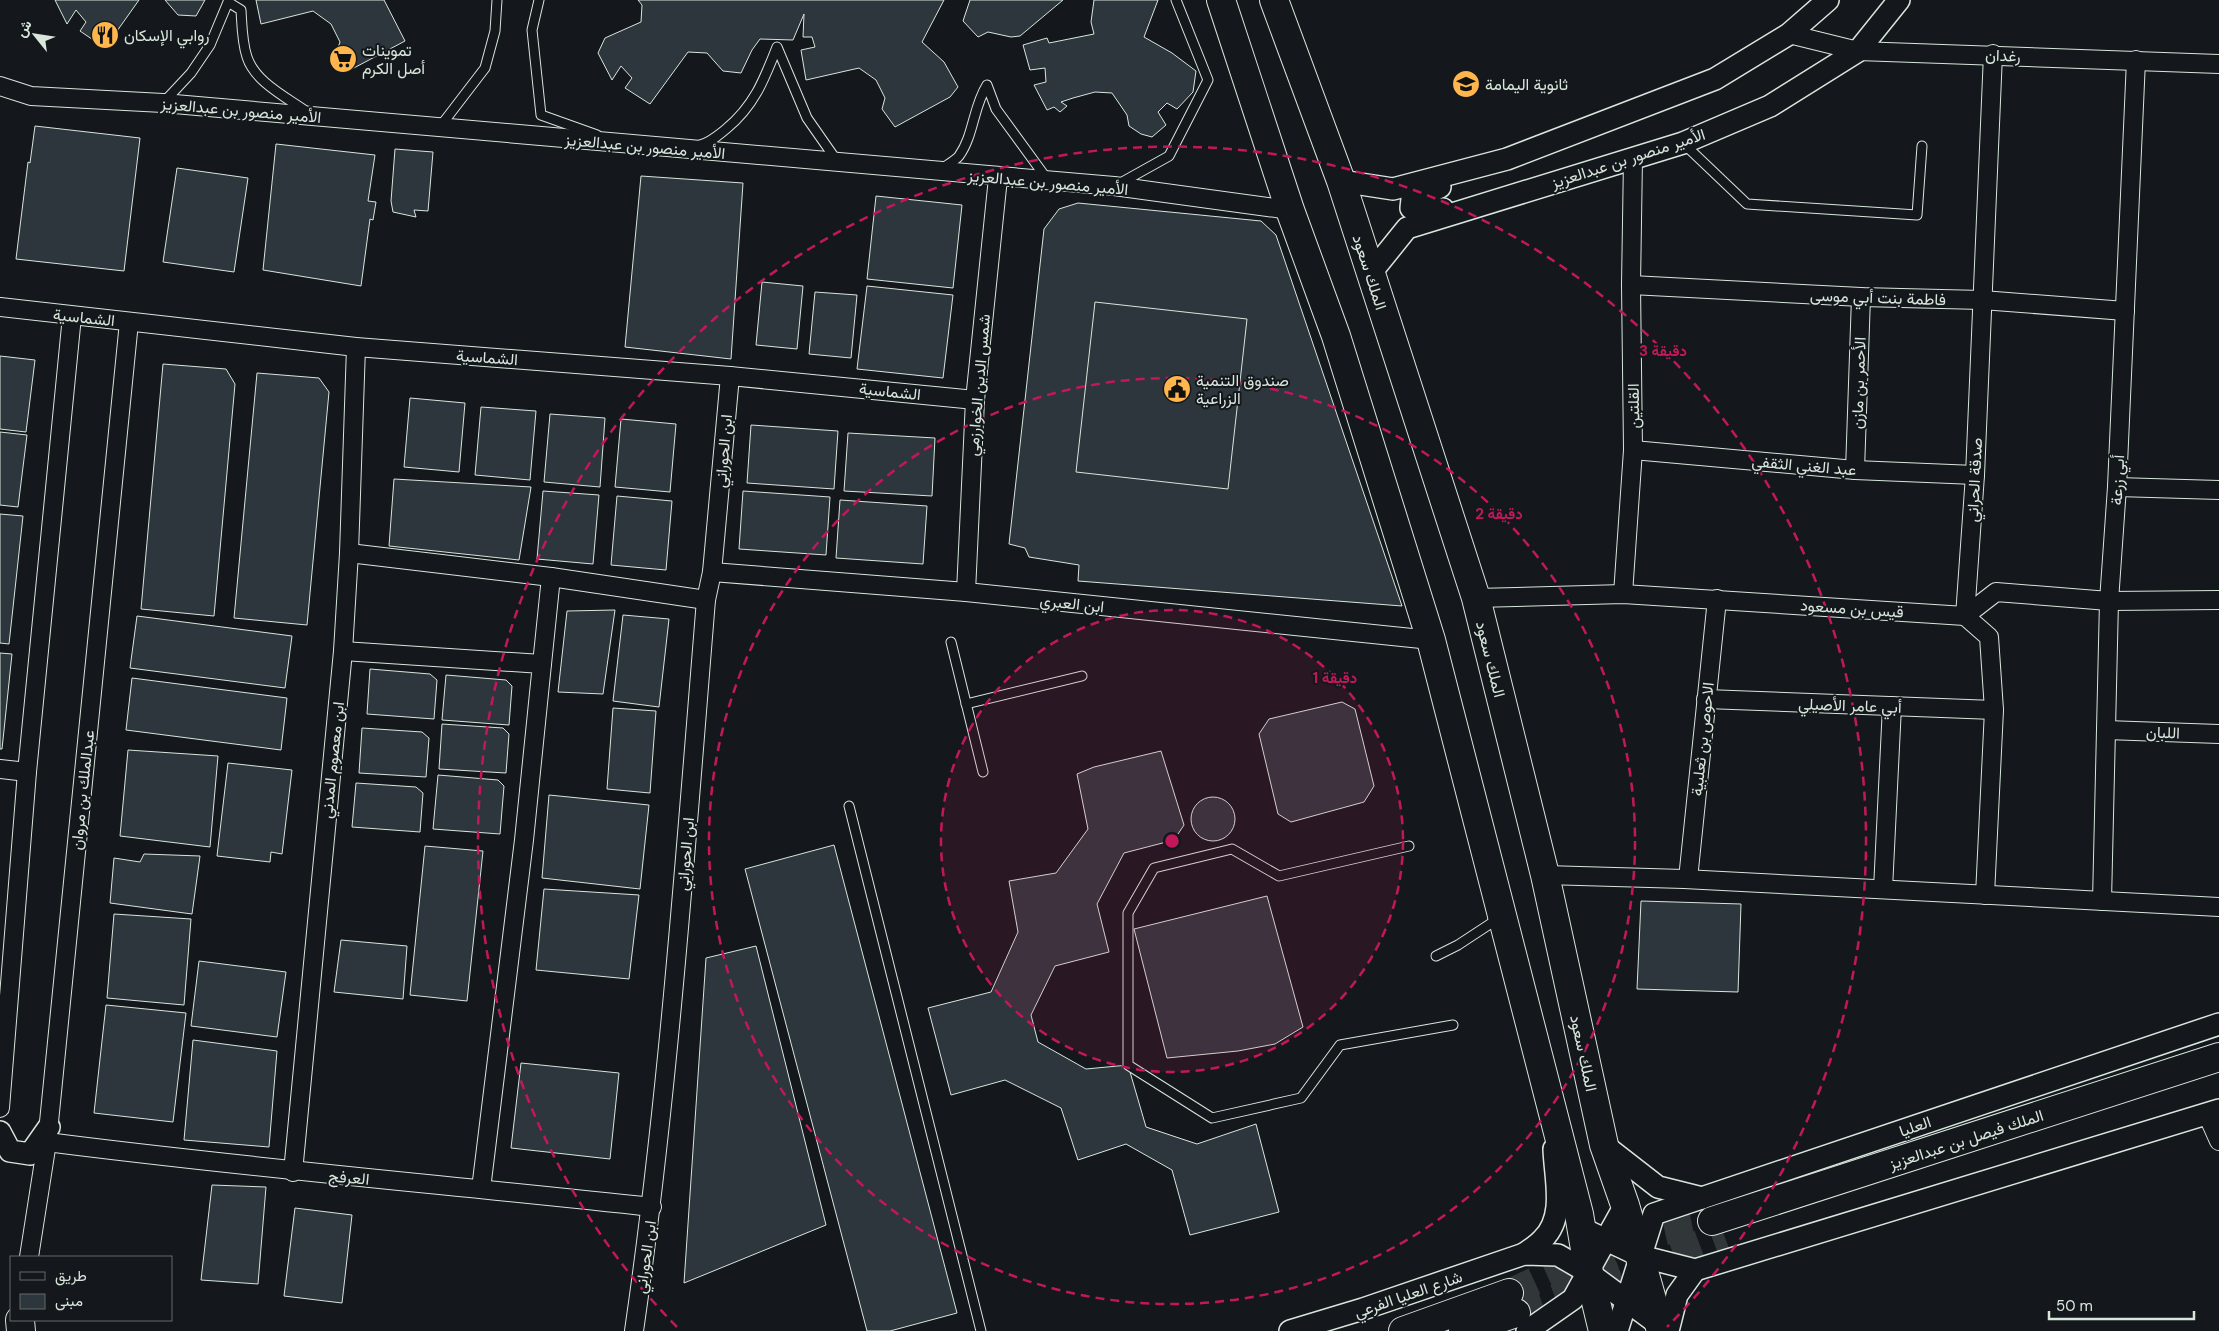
<svg xmlns="http://www.w3.org/2000/svg" width="2219" height="1331" font-family="'DM Sans',Vazirmatn,sans-serif">
	<style>
		.building { fill: #2c363c; stroke: #d8e6dc }
		.lines { fill: none; stroke-linecap: round; stroke-linejoin: round }
		.primary-tunnel { stroke: #313739; stroke-width: 28; stroke-dasharray: 28 14; stroke-linecap: butt }
		.service-casing { stroke: #d8e6dc; stroke-width: 11 }
		.minor-casing { stroke: #d8e6dc; stroke-width: 20 }
		.tertiary-casing { stroke: #d8e6dc; stroke-width: 24 }
		.primary-casing { stroke: #d8e6dc; stroke-width: 30 }
		.service { stroke: #14181c; stroke-width: 9 }
		.minor { stroke: #14181c; stroke-width: 18 }
		.tertiary { stroke: #14181c; stroke-width: 21 }
		.primary { stroke: #14181c; stroke-width: 28 }
		.ring { fill: none; stroke: #c2185b; stroke-width: 2.5; stroke-dasharray: 9 6 }
		.labels { text-anchor: middle; stroke-width: 4; stroke-linejoin: round; paint-order: stroke }
		.poi-label { font-size: 16px; fill: #d8e6dc; stroke: #14181c; text-anchor: start }
		.street-label { font-size: 16px; fill: #d8e6dc; stroke: #14181c }
		.centre { fill: #c2185b; stroke: #14181c; stroke-width: 2.5 }
		.ring-label { font-size: 15px; text-anchor: middle; font-weight: bold; fill: #c2185b; stroke: #14181c; stroke-width: 4; stroke-linejoin: round; paint-order: stroke }
	</style>
	<rect width="100%" height="100%" fill="#14181c"/>
	<g class="building">
		<path d="M55,0H139L105,48L80,31L86,22L76,10L67,24Z"/>
		<path d="M165,0H205L196,16L178,15Z"/>
		<path d="M256,0H384L405,41L350,70L336,53L340,42L331,24L313,11L261,24Z"/>
		<path d="M638,0H944L922,42L944,62L958,87L950,97L895,127L882,109L885,98L876,80L859,68L806,80L801,50L815,47L812,37H803L804,14L793,40L760,39L752,50L741,73L723,71L707,53L688,52L650,104L625,88L632,78L621,66L612,80L598,53L605,38L641,22L642,5Z"/>
		<path d="M970,0H1063L1020,36L1011,37L988,32L978,37L963,21Z"/>
		<path d="M1094,0H1158L1144,37L1172,53L1196,71L1193,92L1177,109L1167,103L1158,112L1166,125L1152,137L1141,134L1129,126L1127,115L1112,93L1095,92L1073,98L1061,102L1067,106L1060,112L1054,107L1047,110L1034,85L1046,82L1045,68L1030,70L1023,45L1047,38L1049,43L1094,34L1091,22Z"/>
		<path d="M35,126L140,138L124,271L16,259L28,162L30,163Z"/>
		<path d="M276,144L375,155L368,201L376,202L373,220L370,219L361,286L263,270Z"/>
		<path d="M395,149L433,152L428,211L414,210L416,217L393,212L391,201Z"/>
		<path d="M177,168L248,178L234,272L163,262Z"/>
		<path d="M641,176L743,183L731,359L625,347Z"/>
		<path d="M876,196L962,205L953,288L867,279Z"/>
		<path d="M1078,203L1261,221L1276,235L1402,606L1078,581L1079,565L1029,557L1025,548L1009,544L1044,229L1059,209Z"/>
		<path d="M762,282L803,286L797,349L756,345Z"/>
		<path d="M867,286L953,295L943,378L857,369Z"/>
		<path d="M815,292L857,295L851,358L809,354Z"/>
		<path d="M1095,302L1247,319L1228,489L1076,472Z"/>
		<path d="M0,356L35,360L26,432L0,429Z"/>
		<path d="M163,364L226,369L235,384L214,616L141,609Z"/>
		<path d="M257,373L319,378L329,392L307,625L234,618Z"/>
		<path d="M410,398L465,403L459,472L404,467Z"/>
		<path d="M481,407L536,411L530,480L475,475Z"/>
		<path d="M550,414L605,418L600,487L544,482Z"/>
		<path d="M621,419L676,424L670,492L615,487Z"/>
		<path d="M751,425L838,431L834,489L747,483Z"/>
		<path d="M0,432L27,435L18,507L0,505Z"/>
		<path d="M848,433L935,438L932,496L844,491Z"/>
		<path d="M394,479L531,487L519,560L389,546Z"/>
		<path d="M543,491L599,495L593,564L537,559Z"/>
		<path d="M743,491L830,497L826,555L739,549Z"/>
		<path d="M617,496L672,501L666,570L611,565Z"/>
		<path d="M840,500L927,506L923,564L836,558Z"/>
		<path d="M0,514L23,516L9,644L0,643Z"/>
		<path d="M615,610L603,694L558,692L567,611Z"/>
		<path d="M623,615L669,619L659,707L613,701Z"/>
		<path d="M137,616L292,636L285,688L130,668Z"/>
		<path d="M0,653L12,654L2,749H0Z"/>
		<path d="M370,669L430,674L437,680L434,719L367,714Z"/>
		<path d="M446,675L506,680L512,686L509,725L442,720Z"/>
		<path d="M132,678L287,698L281,750L126,730Z"/>
		<path d="M1342,702L1355,709L1374,786L1364,802L1291,822L1278,814L1259,734L1269,719Z"/>
		<path d="M613,708L656,711L650,793L607,789Z"/>
		<path d="M442,724L503,728L509,734L506,773L439,769Z"/>
		<path d="M362,728L422,732L429,738L426,777L359,773Z"/>
		<path d="M128,750L218,756L210,847L120,836Z"/>
		<path d="M1161,751L1184,825L1174,840L1124,853L1097,904L1109,952L1055,966L1031,1015L1038,1042L1086,1069L1128,1065L1146,1127L1197,1144L1256,1124L1279,1212L1190,1235L1172,1170L1126,1144L1078,1160L1061,1108L1005,1080L951,1095L928,1008L991,992L1018,932L1009,881L1056,873L1088,829L1077,774L1094,767Z"/>
		<path d="M228,763L292,770L282,854L271,852L270,862L217,856Z"/>
		<path d="M438,775L498,780L504,786L500,834L433,829Z"/>
		<path d="M356,783L416,787L423,793L420,832L352,827Z"/>
		<path d="M549,795L649,805L640,889L542,878Z"/>
		<circle cx="1213" cy="819" r="22"/>
		<path d="M834,845L957,1313L890,1331H867L745,869Z"/>
		<path d="M425,846L483,851L467,1001L410,995Z"/>
		<path d="M144,854L200,856L192,914L110,903L114,858L140,862Z"/>
		<path d="M544,889L639,895L629,979L536,970Z"/>
		<path d="M1267,896L1303,1027L1275,1044L1238,1051L1167,1058L1134,929Z"/>
		<path d="M1641,901L1741,904L1738,992L1637,989Z"/>
		<path d="M114,914L191,919L184,1005L107,998Z"/>
		<path d="M341,940L407,946L403,999L334,992Z"/>
		<path d="M756,946L826,1225L684,1283L706,958Z"/>
		<path d="M199,961L286,972L277,1037L191,1026Z"/>
		<path d="M106,1005L186,1013L173,1122L94,1113Z"/>
		<path d="M193,1040L277,1051L269,1147L184,1140Z"/>
		<path d="M521,1063L619,1073L610,1159L511,1148Z"/>
		<path d="M212,1185L266,1187L258,1284L201,1280Z"/>
		<path d="M295,1208L352,1215L342,1303L284,1296Z"/>
	</g>
	<g class="lines">
		<g class="primary-tunnel">
			<path d="M1509,1293L1596,1253L1656,1233L1712,1221"/>
			<path d="M1516,1313L1724,1235"/>
		</g>
		<g class="service-casing">
			<g id="service">
				<path d="M539,0L532,30L541,115L597,135"/>
				<path d="M163,103L191,73L210,45L228,2L241,10C242,26 242,42 247,57C255,82 286,97 307,112"/>
				<path d="M439,128L485,68L495,31L497,0"/>
				<path d="M1683,143L1747,204L1917,215L1922,146"/>
				<path d="M700,145C711,142 717,136 726,129C754,106 764,80 777,47L807,118L837,161"/>
				<path d="M940,170C945,166 955,161 959,156C974,135 973,107 987,85L996,109L1047,179"/>
				<path d="M1117,185L1169,156L1208,80L1176,0"/>
				<path d="M951,642L983,772"/>
				<path d="M966,704L1082,676"/>
				<path d="M849,806L981,1331"/>
				<path d="M1409,846L1279,876L1232,849L1154,868L1128,913V1065L1212,1118L1301,1098L1340,1045L1453,1025"/>
				<path d="M1436,956L1458,945L1493,922V914"/>
			</g>
		</g>
		<g class="minor-casing">
			<g id="minor">
				<path d="M1789,34L1858,51L2219,64"/>
				<path d="M0,86L31,96L163,103L1114,186L1290,210"/>
				<path d="M1631,285L1861,297L1982,300L2125,311"/>
				<path d="M0,307L356,347L730,376L975,400"/>
				<path d="M1633,450L1855,470L1975,475"/>
				<path d="M1855,470L1861,297"/>
				<path d="M2117,487L2219,490"/>
				<path d="M349,553L551,577L706,600"/>
				<path d="M712,572L966,592L1431,640"/>
				<path d="M966,592L975,400L998,178"/>
				<path d="M1623,594L1633,450L1631,285L1633,158"/>
				<path d="M1476,598L1623,594L1965,616L1996,592L2109,601L2219,600"/>
				<path d="M1965,616L1975,475L1993,54"/>
				<path d="M1965,616L1989,637L1994,710L1985,895"/>
				<path d="M343,651L542,664L524,840L481,1189"/>
				<path d="M542,664L551,577"/>
				<path d="M1706,699L1994,710"/>
				<path d="M2106,730L2219,734"/>
				<path d="M0,769L27,772"/>
				<path d="M1545,875L1684,879L2219,907"/>
				<path d="M1688,879L1717,599"/>
				<path d="M1883,889L1892,706"/>
				<path d="M2102,901L2109,601L2117,487L2136,60"/>
				<path d="M0,1108L27,772L72,316"/>
				<path d="M2207,1114L2219,1141"/>
				<path d="M47,1142C248,1168 450,1185 652,1207"/>
				<path d="M293,1172L343,651L349,553L356,347"/>
				<path d="M29,1257L47,1142L129,322"/>
				<path d="M634,1331C669,1089 686,844 706,600L712,572L730,376"/>
			</g>
		</g>
		<g class="tertiary-casing">
			<g id="tertiary">
				<path d="M1341,181L1393,189L1507,159L1715,79L1789,34L1828,0"/>
				<path d="M1440,187L1412,199L1411,208L1417,212L1443,209"/>
				<path d="M1370,274L1407,228L1683,143L1770,106L1858,51L1899,0"/>
				<path d="M0,1132L10,1151L30,1154L49,1127"/>
				<path d="M1604,1145L1658,1187L1702,1198"/>
				<path d="M1581,1228L1640,1256L1695,1270L2219,1110"/>
				<path d="M1524,1254C1531,1249 1538,1245 1543,1239C1566,1216 1555,1179 1554,1149"/>
				<path d="M1290,1331L1363,1309L1524,1254L1558,1255L1589,1273L1658,1324"/>
				<path d="M1527,1331L1573,1299L1625,1205"/>
				<path d="M1617,1331L1654,1214L2219,1024"/>
				<path d="M1668,1331L1677,1295L1695,1270"/>
			</g>
		</g>
		<g class="primary-casing">
			<g id="primary">
				<path d="M1221,0L1290,210L1336,336L1431,640L1579,1214L1589,1273L1603,1331"/>
				<path d="M1274,0L1341,181L1476,598L1545,875L1604,1145L1625,1205L1661,1331"/>
				<path d="M1712,1221L2219,1057"/>
				<path d="M20,1320L21,1331"/>
				<path d="M1403,1331L1509,1293"/>
				<path d="M1463,1331L1516,1313"/>
			</g>
		</g>
		<use href="#service" class="service"/>
		<use href="#minor" class="minor"/>
		<use href="#tertiary" class="tertiary"/>
		<use href="#primary" class="primary"/>
	</g>
	<circle cx="1172" cy="841" r="231" fill="#c2185b" fill-opacity=".12"/>
	<g class="ring">
		<circle cx="1172" cy="841" r="231"/>
		<circle cx="1172" cy="841" r="463"/>
		<path d="M677 1327A694 694 0 1 1 1667 1327"/>
	</g>
	<defs>
		<g id="restaurant-disc" transform="scale(1.4375)"><circle r="9.5" fill="#ffb74d" stroke="#14181c"/><path d="M-5-6h1v4h1v-4h1v4h1v-4h1v5L-1.5 .5V6h-2V.5L-5-1ZM5-6V6H3V1.5H1.5Q1.5-4 5-6Z" fill="#111"/></g>
		<g id="supermarket-disc" transform="scale(1.4375)"><circle r="9.5" fill="#ffb74d" stroke="#14181c"/><path d="M-6-5.5h2.5l.6 2H6L4.5 2H-2.5L-4.4-4H-6ZM-1.5 3.2a1.3 1.3 0 1 0 .1 0ZM3 3.2a1.3 1.3 0 1 0 .1 0Z" fill="#111"/></g>
		<g id="school-disc" transform="scale(1.4375)"><circle r="9.5" fill="#ffb74d" stroke="#14181c"/><path d="M0-5L7-2L0 1L-7-2ZM-4 1L0 2.5L4 1V4Q0 6-4 4Z" fill="#111"/></g>
		<g id="civic-disc" transform="scale(1.4375)"><circle r="9.5" fill="#ffb74d" stroke="#14181c"/><path d="M-.6-6.5H3V-4.5H.6V-3L4-1V1h2V6H-6V1h2V-1L-.6-3ZM-1.2 2.5V6h2.4V2.5Z" fill="#111"/></g>
	</defs>
	<g fill-rule="evenodd">
		<use href="#restaurant-disc" x="105" y="35"/>
		<use href="#supermarket-disc" x="343" y="59"/>
		<use href="#school-disc" x="1466" y="84"/>
		<use href="#civic-disc" x="1177" y="389"/>
	</g>
	<g class="labels">
		<g class="poi-label">
			<text x="124" y="41">روابي الإسكان</text>
			<text x="362" y="56">تموينات<tspan x="362" dy="18">أصل الكرم</tspan></text>
			<text x="1485" y="90">ثانوية اليمامة</text>
			<text x="1196" y="386">صندوق التنمية<tspan x="1196" dy="18">الزراعية</tspan></text>
		</g>
		<g class="street-label">
			<text transform="translate(2003 55) rotate(2)" y="6">رغدان</text>
			<text transform="translate(241 110) rotate(5)" y="6">الأمير منصور بن عبدالعزيز</text>
			<text transform="translate(645 146) rotate(5)" y="6">الأمير منصور بن عبدالعزيز</text>
			<text transform="translate(1628 158) rotate(-18)" y="6">الأمير منصور بن عبدالعزيز</text>
			<text transform="translate(1048 182) rotate(5)" y="6">الأمير منصور بن عبدالعزيز</text>
			<text transform="translate(1370 272) rotate(72)" y="6">الملك سعود</text>
			<text transform="translate(1878 297) rotate(2)" y="6">فاطمة بنت أبي موسى</text>
			<text transform="translate(84 317) rotate(6)" y="6">الشماسية</text>
			<text transform="translate(487 357) rotate(4)" y="6">الشماسية</text>
			<text transform="translate(1858 383) rotate(-88)" y="6">الأحمر بن مازن</text>
			<text transform="translate(978 385) rotate(-85)" y="6">شمس الدين الخوارزمي</text>
			<text transform="translate(890 391) rotate(6)" y="6">الشماسية</text>
			<text transform="translate(1633 406) rotate(-91)" y="6">القلتين</text>
			<text transform="translate(723 451) rotate(-85)" y="6">ابن الحوراني</text>
			<text transform="translate(1804 465) rotate(5)" y="6">عبد الغني الثقفي</text>
			<text transform="translate(1974 480) rotate(-87)" y="6">صدقة الحراني</text>
			<text transform="translate(2117 480) rotate(-87)" y="6">أبي زرعة</text>
			<text transform="translate(1072 603) rotate(6)" y="6">ابن العبري</text>
			<text transform="translate(1852 608) rotate(4)" y="6">قيس بن مسعود</text>
			<text transform="translate(1491 659) rotate(76)" y="6">الملك سعود</text>
			<text transform="translate(1850 705) rotate(2)" y="6">أبي عامر الأصيلي</text>
			<text transform="translate(2163 732) rotate(2)" y="6">اللبان</text>
			<text transform="translate(1702 739) rotate(-84)" y="6">الاحوص بن ثعلبية</text>
			<text transform="translate(332 760) rotate(-84)" y="6">ابن معصوم المدني</text>
			<text transform="translate(82 790) rotate(-84)" y="6">عبدالملك بن مروان</text>
			<text transform="translate(685 854) rotate(-85)" y="6">ابن الحوراني</text>
			<text transform="translate(1584 1053) rotate(78)" y="6">الملك سعود</text>
			<text transform="translate(1915 1126) rotate(-19)" y="6">العليا</text>
			<text transform="translate(1966 1139) rotate(-18)" y="6">الملك فيصل بن عبدالعزيز</text>
			<text transform="translate(349 1177) rotate(5)" y="6">العرفج</text>
			<text transform="translate(645 1257) rotate(-82)" y="6">ابن الحوراني</text>
			<text transform="translate(1408 1294) rotate(-19)" y="6">شارع العليا الفرعي</text>
		</g>
	</g>
	<circle cx="1172" cy="841" r="8" class="centre"/>
	<g class="ring-label">
		<text x="1663" y="356">3 دقيقة</text>
		<text x="1499" y="519">2 دقيقة</text>
		<text x="1335" y="683">1 دقيقة</text>
	</g>
	<rect x="10" y="1256" width="162" height="65" fill="#14181c" stroke="#626a69"/>
	<rect x="20" y="1272" width="25" height="8" fill="#14181c" stroke="#626a69"/>
	<text x="55" y="1281" font-size="15" fill="#d8e6dc">طريق</text>
	<rect x="20" y="1294" width="25" height="15" fill="#2c363c" stroke="#626a69"/>
	<text x="55" y="1306" font-size="15" fill="#d8e6dc">مبنى</text>
	<g transform="translate(35 35) rotate(300)" stroke="#14181c" stroke-width="4" paint-order="stroke">
	<path d="M0-4L9 19L0 12L-9 19Z" fill="#d8e6dc"/>
	<text y="-8" font-size="14" font-weight="bold" text-anchor="middle" fill="#d8e6dc">ش</text>
	</g>
	<path d="M2049 1311v8h145v-8" fill="none" stroke="#d8e6dc" stroke-width="2.5"/>
	<text x="2056" y="1311" font-size="15" fill="#d8e6dc" stroke="#14181c" stroke-width="4" paint-order="stroke">50 m</text>
</svg>
